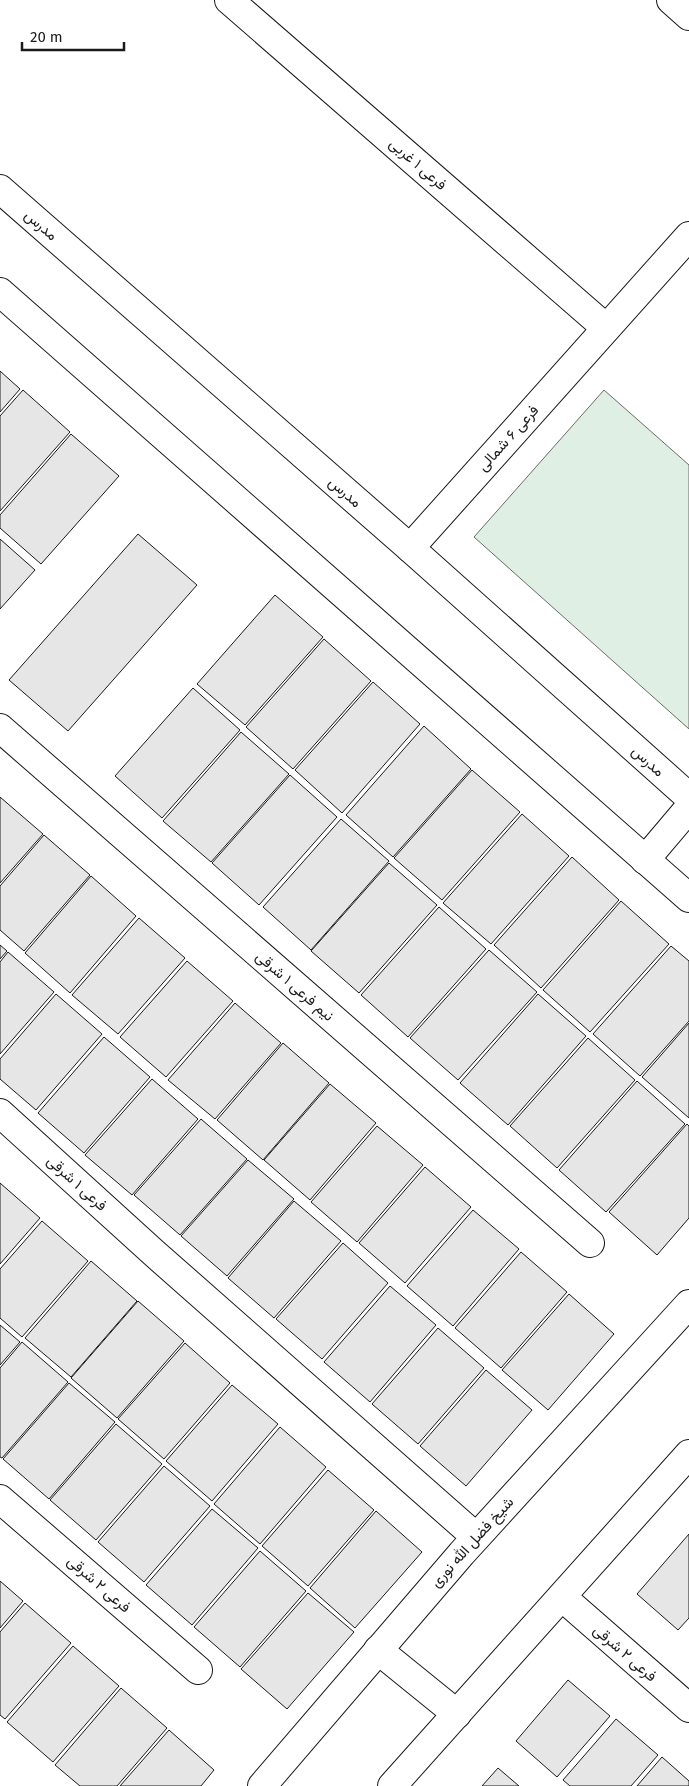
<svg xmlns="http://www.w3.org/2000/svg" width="689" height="1786" font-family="'Fira Sans',Vazirmatn,sans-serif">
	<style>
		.green { fill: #e0efe3; stroke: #6a6a6a }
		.building { fill: #e6e6e6; stroke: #1a1a1a }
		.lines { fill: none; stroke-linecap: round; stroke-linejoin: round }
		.minor-casing { stroke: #1a1a1a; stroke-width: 30 }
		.major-casing { stroke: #1a1a1a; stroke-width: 30 }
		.minor { stroke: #fff; stroke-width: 28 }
		.major { stroke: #fff; stroke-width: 28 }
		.labels { text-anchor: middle; stroke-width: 4; stroke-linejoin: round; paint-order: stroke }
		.street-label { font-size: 15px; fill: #1a1a1a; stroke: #fff }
	</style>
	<rect width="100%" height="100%" fill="#fff"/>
	<path class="green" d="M604,390L689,465V729L474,537Z"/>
	<g class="building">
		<path d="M0,371L20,389L0,412Z"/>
		<path d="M23,390L70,432L0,511V416Z"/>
		<path d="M71,434L119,476L41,564L0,528V515Z"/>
		<path d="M138,534L197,585L68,731L9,680Z"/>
		<path d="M0,539L35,570L0,609Z"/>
		<path d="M275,595L323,637L245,725L197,684Z"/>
		<path d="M324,639L371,681L293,769L246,727Z"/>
		<path d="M373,682L420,724L342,813L295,770Z"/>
		<path d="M193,688L240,730L162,818L115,776Z"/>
		<path d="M424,726L471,769L393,857L346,815Z"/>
		<path d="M241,732L289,774L211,862L163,821Z"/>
		<path d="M472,770L520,812L442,900L394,858Z"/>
		<path d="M290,775L337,817L259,905L212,863Z"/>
		<path d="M0,797L43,834L0,883Z"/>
		<path d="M522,814L569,856L491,944L443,903Z"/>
		<path d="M341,819L389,861L311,950L263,907Z"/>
		<path d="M44,835L90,875L24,951L0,930V886Z"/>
		<path d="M572,857L619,900L541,988L494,945Z"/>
		<path d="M389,863L437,905L359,993L311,951Z"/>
		<path d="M91,876L136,916L70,993L25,953Z"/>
		<path d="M621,901L669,944L590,1032L543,990Z"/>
		<path d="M439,907L486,949L408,1037L361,995Z"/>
		<path d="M139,918L185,958L118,1034L72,995Z"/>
		<path d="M0,945L7,951L0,959Z"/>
		<path d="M671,946L689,961V1021L640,1076L593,1034Z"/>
		<path d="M489,950L537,992L458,1080L410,1038Z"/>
		<path d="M8,952L54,992L0,1054V962Z"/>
		<path d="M187,961L233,1001L166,1077L120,1037Z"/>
		<path d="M56,994L102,1034L36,1110L0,1079V1059Z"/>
		<path d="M538,994L586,1036L508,1125L460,1083Z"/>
		<path d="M235,1003L281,1043L215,1119L168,1080Z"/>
		<path d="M689,1023V1118L642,1077Z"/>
		<path d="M104,1037L150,1077L84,1153L38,1113Z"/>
		<path d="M588,1038L635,1080L557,1168L510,1126Z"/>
		<path d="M283,1043L329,1083L263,1160L217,1120Z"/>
		<path d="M152,1079L198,1119L132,1195L85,1155Z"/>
		<path d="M637,1081L685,1124L606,1212L559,1170Z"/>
		<path d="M330,1084L376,1123L310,1200L264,1160Z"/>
		<path d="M201,1119L247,1159L180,1235L134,1195Z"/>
		<path d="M687,1124L689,1126V1218L657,1255L609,1212Z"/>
		<path d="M377,1126L423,1165L357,1242L311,1202Z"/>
		<path d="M248,1160L294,1199L227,1276L181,1236Z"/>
		<path d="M425,1167L471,1207L405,1283L359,1243Z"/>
		<path d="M0,1183L40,1218L0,1264Z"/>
		<path d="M294,1201L341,1241L274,1318L228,1278Z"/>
		<path d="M473,1210L519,1249L453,1326L407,1286Z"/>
		<path d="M42,1221L88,1261L22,1337L0,1318V1269Z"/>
		<path d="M343,1243L388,1283L322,1359L276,1319Z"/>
		<path d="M521,1252L567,1292L501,1368L455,1328Z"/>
		<path d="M91,1261L137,1301L71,1377L25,1338Z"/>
		<path d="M390,1286L436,1325L370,1402L324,1362Z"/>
		<path d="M569,1294L614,1334L548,1410L502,1370Z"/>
		<path d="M138,1301L184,1341L117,1418L71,1378Z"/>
		<path d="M0,1325L20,1342L0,1365Z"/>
		<path d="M438,1328L484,1368L418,1444L372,1404Z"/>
		<path d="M22,1342L68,1382L2,1458L0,1457V1368Z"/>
		<path d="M185,1343L230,1383L164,1459L118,1419Z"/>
		<path d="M486,1370L532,1410L466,1486L420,1446Z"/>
		<path d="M69,1383L115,1422L49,1499L3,1459Z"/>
		<path d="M232,1385L278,1424L212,1501L166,1461Z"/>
		<path d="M116,1424L162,1464L96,1540L50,1500Z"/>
		<path d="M280,1427L326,1467L260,1544L214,1504Z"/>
		<path d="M164,1466L210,1506L144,1582L98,1542Z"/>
		<path d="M328,1470L374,1510L308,1586L262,1546Z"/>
		<path d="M212,1509L258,1548L192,1625L146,1585Z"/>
		<path d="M376,1511L422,1552L355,1628L310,1588Z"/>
		<path d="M689,1534V1618L678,1630L637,1594Z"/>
		<path d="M260,1551L306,1591L240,1667L194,1627Z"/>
		<path d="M0,1581L23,1601L0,1628Z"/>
		<path d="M308,1593L354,1632L287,1709L241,1669Z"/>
		<path d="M25,1603L71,1643L5,1719L0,1715V1632Z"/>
		<path d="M73,1646L119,1686L53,1762L7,1722Z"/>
		<path d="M568,1680L610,1716L557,1777L516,1741Z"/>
		<path d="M121,1688L167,1728L117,1786H80L55,1765Z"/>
		<path d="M616,1719L658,1755L631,1786H570L563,1780Z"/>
		<path d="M169,1730L214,1770L201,1786H120Z"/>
		<path d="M662,1757L689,1781V1786H637Z"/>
		<path d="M498,1768L519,1786H482Z"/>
	</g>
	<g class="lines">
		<g class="minor-casing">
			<g id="minor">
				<path d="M229,0L606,328"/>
				<path d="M671,0L689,16"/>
				<path d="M410,548L689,236"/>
				<path d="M0,728L590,1243"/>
				<path d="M645,860L689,808"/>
				<path d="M0,1113L154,1253L476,1537"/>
				<path d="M0,1499L198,1670"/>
				<path d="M562,1597L689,1708"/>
				<path d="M378,1650L457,1714"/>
				<path d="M262,1786L462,1553L689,1304"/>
				<path d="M392,1786L689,1454"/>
			</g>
		</g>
		<g class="major-casing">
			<g id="major">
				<path d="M0,189L410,548L689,797"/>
				<path d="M0,292L689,898"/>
			</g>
		</g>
		<use href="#minor" class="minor"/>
		<use href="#major" class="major"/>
	</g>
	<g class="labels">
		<g class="street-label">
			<text transform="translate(418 164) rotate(41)" y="5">فرعی ۱ غربی</text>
			<text transform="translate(41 225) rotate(41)" y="5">مدرس</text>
			<text transform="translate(508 438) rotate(-48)" y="5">فرعی ۶ شمالی</text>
			<text transform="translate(345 492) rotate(41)" y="5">مدرس</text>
			<text transform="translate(648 761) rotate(42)" y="5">مدرس</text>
			<text transform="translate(295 986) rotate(41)" y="5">نیم فرعی ۱ شرقی</text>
			<text transform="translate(77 1183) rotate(42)" y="5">فرعی ۱ شرقی</text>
			<text transform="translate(472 1542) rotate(-48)" y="5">شیخ فضل الله نوری</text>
			<text transform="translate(99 1584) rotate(41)" y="5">فرعی ۲ شرقی</text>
			<text transform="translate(625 1653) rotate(41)" y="5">فرعی ۲ شرقی</text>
		</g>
	</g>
	<path d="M22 42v8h102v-8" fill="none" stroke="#1a1a1a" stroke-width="2.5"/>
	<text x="30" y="42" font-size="15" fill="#1a1a1a" stroke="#ffffff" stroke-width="4" paint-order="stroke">20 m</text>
</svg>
